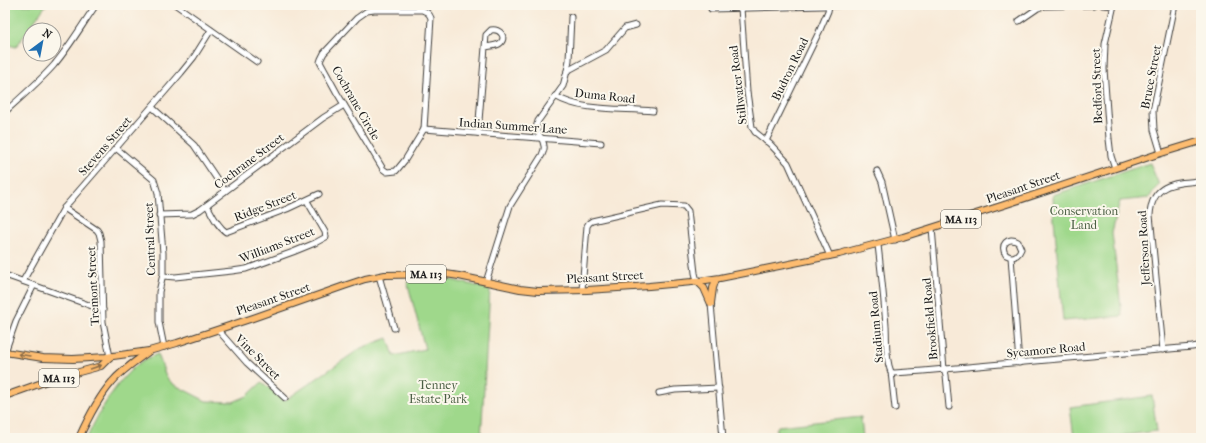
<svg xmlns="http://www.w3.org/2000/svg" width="1206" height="443" font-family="'IM FELL French Canon',serif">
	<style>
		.green { fill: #9fd88b; stroke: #5e7a54 }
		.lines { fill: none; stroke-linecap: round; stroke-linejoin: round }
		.minor-casing { stroke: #3d3b38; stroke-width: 7 }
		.major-casing { stroke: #3d3b38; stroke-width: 8 }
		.minor { stroke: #fff; stroke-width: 5 }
		.major { stroke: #fdbc70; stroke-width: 6 }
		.oneway { stroke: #8c6c46 }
		.labels { text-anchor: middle; stroke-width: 4; stroke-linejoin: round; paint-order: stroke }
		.shield { fill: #fbf7ec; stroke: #5f5e5a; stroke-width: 1 }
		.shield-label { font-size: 11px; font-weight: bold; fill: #1c1c1c }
		.street-label { font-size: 12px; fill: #1c1c1c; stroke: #fbf7ec }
		.park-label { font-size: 12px; fill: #4a5e43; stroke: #fbf7ec }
	</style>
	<rect width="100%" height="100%" fill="#fbf7ec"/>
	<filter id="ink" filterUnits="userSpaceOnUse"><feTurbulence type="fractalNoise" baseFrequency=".025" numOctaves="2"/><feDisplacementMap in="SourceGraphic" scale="8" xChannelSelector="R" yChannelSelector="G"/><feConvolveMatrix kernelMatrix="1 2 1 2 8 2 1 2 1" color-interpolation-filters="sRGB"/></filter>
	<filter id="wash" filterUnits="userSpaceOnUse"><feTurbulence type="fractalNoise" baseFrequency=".012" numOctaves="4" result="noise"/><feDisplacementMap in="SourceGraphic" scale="16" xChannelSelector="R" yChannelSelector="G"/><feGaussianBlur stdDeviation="0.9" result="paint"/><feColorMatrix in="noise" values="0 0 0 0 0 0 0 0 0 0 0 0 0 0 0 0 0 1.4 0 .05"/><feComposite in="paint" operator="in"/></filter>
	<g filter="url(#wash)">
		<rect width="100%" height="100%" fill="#f8ead8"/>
		<g class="green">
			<path d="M5,5H46L16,47L5,44Z"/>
			<path d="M1150,163L1159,185L1154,190L1149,198L1120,201L1112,233L1122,316L1063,321L1054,219L1053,195Z"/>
			<path d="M443,278L490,289L481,438H87C98,413 120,374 144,360C148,358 153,356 158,354L166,377L173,384L206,401L233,402L247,396L262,382L284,401L361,348L388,338L394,356L425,349L407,281Z"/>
			<path d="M1152,396L1157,431L1104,438H1074L1070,407Z"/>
			<path d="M861,417L863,438H777L776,430L778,426Z"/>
		</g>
	</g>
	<g filter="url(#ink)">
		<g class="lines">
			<g class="minor-casing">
				<g id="minor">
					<path d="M176,5L257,62"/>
					<path d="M1103,5L1114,6"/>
					<path d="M1114,5L1105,44L1104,69L1109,139L1111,156L1115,168"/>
					<path d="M741,8L747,92L752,127L755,132L770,144L788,163L830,256"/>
					<path d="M711,9L860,5"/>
					<path d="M374,10H422C427,12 429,13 431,18L424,129L405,160L396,171L387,172L383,169L337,93L320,62L321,59L324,53L357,18L367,11Z"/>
					<path d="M1019,21L1038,8L1045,6L1094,5"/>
					<path d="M567,71L606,50L625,28L636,25"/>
					<path d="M555,96C582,112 622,108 653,111"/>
					<path d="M152,107L194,145L225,191"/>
					<path d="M5,112C21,97 39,82 54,65C70,46 82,25 96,5"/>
					<path d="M424,129L601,143"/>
					<path d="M478,133L486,35L491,30C500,28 508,38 499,44C495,46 489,46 485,47"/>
					<path d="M766,141L819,32L828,11L829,6"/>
					<path d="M116,148L154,180L158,193L163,253V274L159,292V322L164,347"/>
					<path d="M1161,153L1154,130L1153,111L1175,5"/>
					<path d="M877,171L882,182L895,240"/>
					<path d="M207,205C212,214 217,226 226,232L287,209L319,194"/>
					<path d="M64,208L97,230L99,233L101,241L103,322L110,357"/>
					<path d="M159,215L192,214L200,210L323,118L344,105"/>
					<path d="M932,228L944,369L946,375L949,407"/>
					<path d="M878,245C881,271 884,299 886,326C887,340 885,358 891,372L895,408"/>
					<path d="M1011,257L1006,255C999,245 1008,236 1018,242L1021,249C1019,254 1016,257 1011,257L1019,363"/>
					<path d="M5,275L103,310"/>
					<path d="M163,276L175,277L232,271L246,269L293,252L315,243L326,237L325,232L307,201"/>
					<path d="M379,276L394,328"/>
					<path d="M23,281L64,208L181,73L194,57L211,30"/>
					<path d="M486,282L510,206L542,155C543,152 545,149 544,146C543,135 533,133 538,121L563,86L567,71L569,60L571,17"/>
					<path d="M582,290L587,226L589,223L592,221L662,205L684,206L688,211L695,273L697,281"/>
					<path d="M711,304L723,438"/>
					<path d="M218,330L247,363L285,398"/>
					<path d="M1163,350L1150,215C1152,183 1175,183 1201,181"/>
					<path d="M5,352L16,321L34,285"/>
					<path d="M891,372L894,373L923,371L1192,347L1198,346L1201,343"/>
					<path d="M659,393L675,390L719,388"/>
				</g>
			</g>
			<g class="major-casing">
				<g id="major">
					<path d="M697,281L704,288L711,304"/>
					<path d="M711,303L713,288L716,279"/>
					<path d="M5,352L43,358L73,359L106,357L149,351L177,343L253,318L344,286L365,279L385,275L446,274L459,276L520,289L538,291L587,290L649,286L692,282L720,278L839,254L903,237L1004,205L1155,155L1201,141"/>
					<path d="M5,396L50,380L101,366L110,357"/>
					<path d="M79,438C88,418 98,398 112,382C122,370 136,361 148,352"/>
				</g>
			</g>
			<use href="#minor" class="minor"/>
			<use href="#major" class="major"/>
		</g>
		<defs><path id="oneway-shaft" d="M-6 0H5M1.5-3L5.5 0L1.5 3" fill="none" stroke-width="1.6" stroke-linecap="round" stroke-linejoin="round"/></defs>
		<g class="oneway">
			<use href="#oneway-shaft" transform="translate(24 355) rotate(-171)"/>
			<use href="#oneway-shaft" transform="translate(96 367) rotate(-19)"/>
		</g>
	</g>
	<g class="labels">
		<g class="shield">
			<rect x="941" y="210" width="40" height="18" rx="3"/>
			<rect x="406" y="265" width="40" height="18" rx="3"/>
			<rect x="39" y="369" width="40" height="18" rx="3"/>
		</g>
		<g class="shield-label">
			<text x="961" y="223">MA 113</text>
			<text x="426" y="278">MA 113</text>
			<text x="59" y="382">MA 113</text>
		</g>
		<g class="street-label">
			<text transform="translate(790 69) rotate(-64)" y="4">Budron Road</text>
			<text transform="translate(1151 77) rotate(-79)" y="4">Bruce Street</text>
			<text transform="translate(738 85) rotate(-97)" y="4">Stillwater Road</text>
			<text transform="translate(1097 86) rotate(-92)" y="4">Bedford Street</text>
			<text transform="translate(605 96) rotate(6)" y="4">Duma Road</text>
			<text transform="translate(356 103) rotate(60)" y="4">Cochrane Circle</text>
			<text transform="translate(513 126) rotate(4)" y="4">Indian Summer Lane</text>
			<text transform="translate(105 146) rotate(-49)" y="4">Stevens Street</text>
			<text transform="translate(249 161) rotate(-37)" y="4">Cochrane Street</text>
			<text transform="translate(1023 187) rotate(-19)" y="4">Pleasant Street</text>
			<text transform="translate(265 206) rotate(-21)" y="4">Ridge Street</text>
			<text transform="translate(150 239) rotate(-92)" y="4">Central Street</text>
			<text transform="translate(277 245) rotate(-21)" y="4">Williams Street</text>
			<text transform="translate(1144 248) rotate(-93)" y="4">Jefferson Road</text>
			<text transform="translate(605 277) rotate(-3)" y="4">Pleasant Street</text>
			<text transform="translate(93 286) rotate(-93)" y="4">Tremont Street</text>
			<text transform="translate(273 299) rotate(-19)" y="4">Pleasant Street</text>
			<text transform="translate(930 319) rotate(-95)" y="4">Brookfield Road</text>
			<text transform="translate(876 327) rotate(-95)" y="4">Stadium Road</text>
			<text transform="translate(1046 350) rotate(-5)" y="4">Sycamore Road</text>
			<text transform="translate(258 357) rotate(45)" y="4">Vine Street</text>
		</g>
		<g class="park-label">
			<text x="1084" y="215">Conservation<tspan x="1084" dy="14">Land</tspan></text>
			<text x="438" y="389">Tenney<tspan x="438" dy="14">Estate Park</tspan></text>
		</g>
	</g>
	<rect width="1206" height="443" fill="none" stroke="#fbf7ec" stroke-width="20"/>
	<g transform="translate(42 42) rotate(32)"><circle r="19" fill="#fbf7ec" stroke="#a29f99"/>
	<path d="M0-3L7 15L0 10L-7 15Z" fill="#1f6fb2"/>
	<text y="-6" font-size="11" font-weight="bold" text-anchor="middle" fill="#1c1c1c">N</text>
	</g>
</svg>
